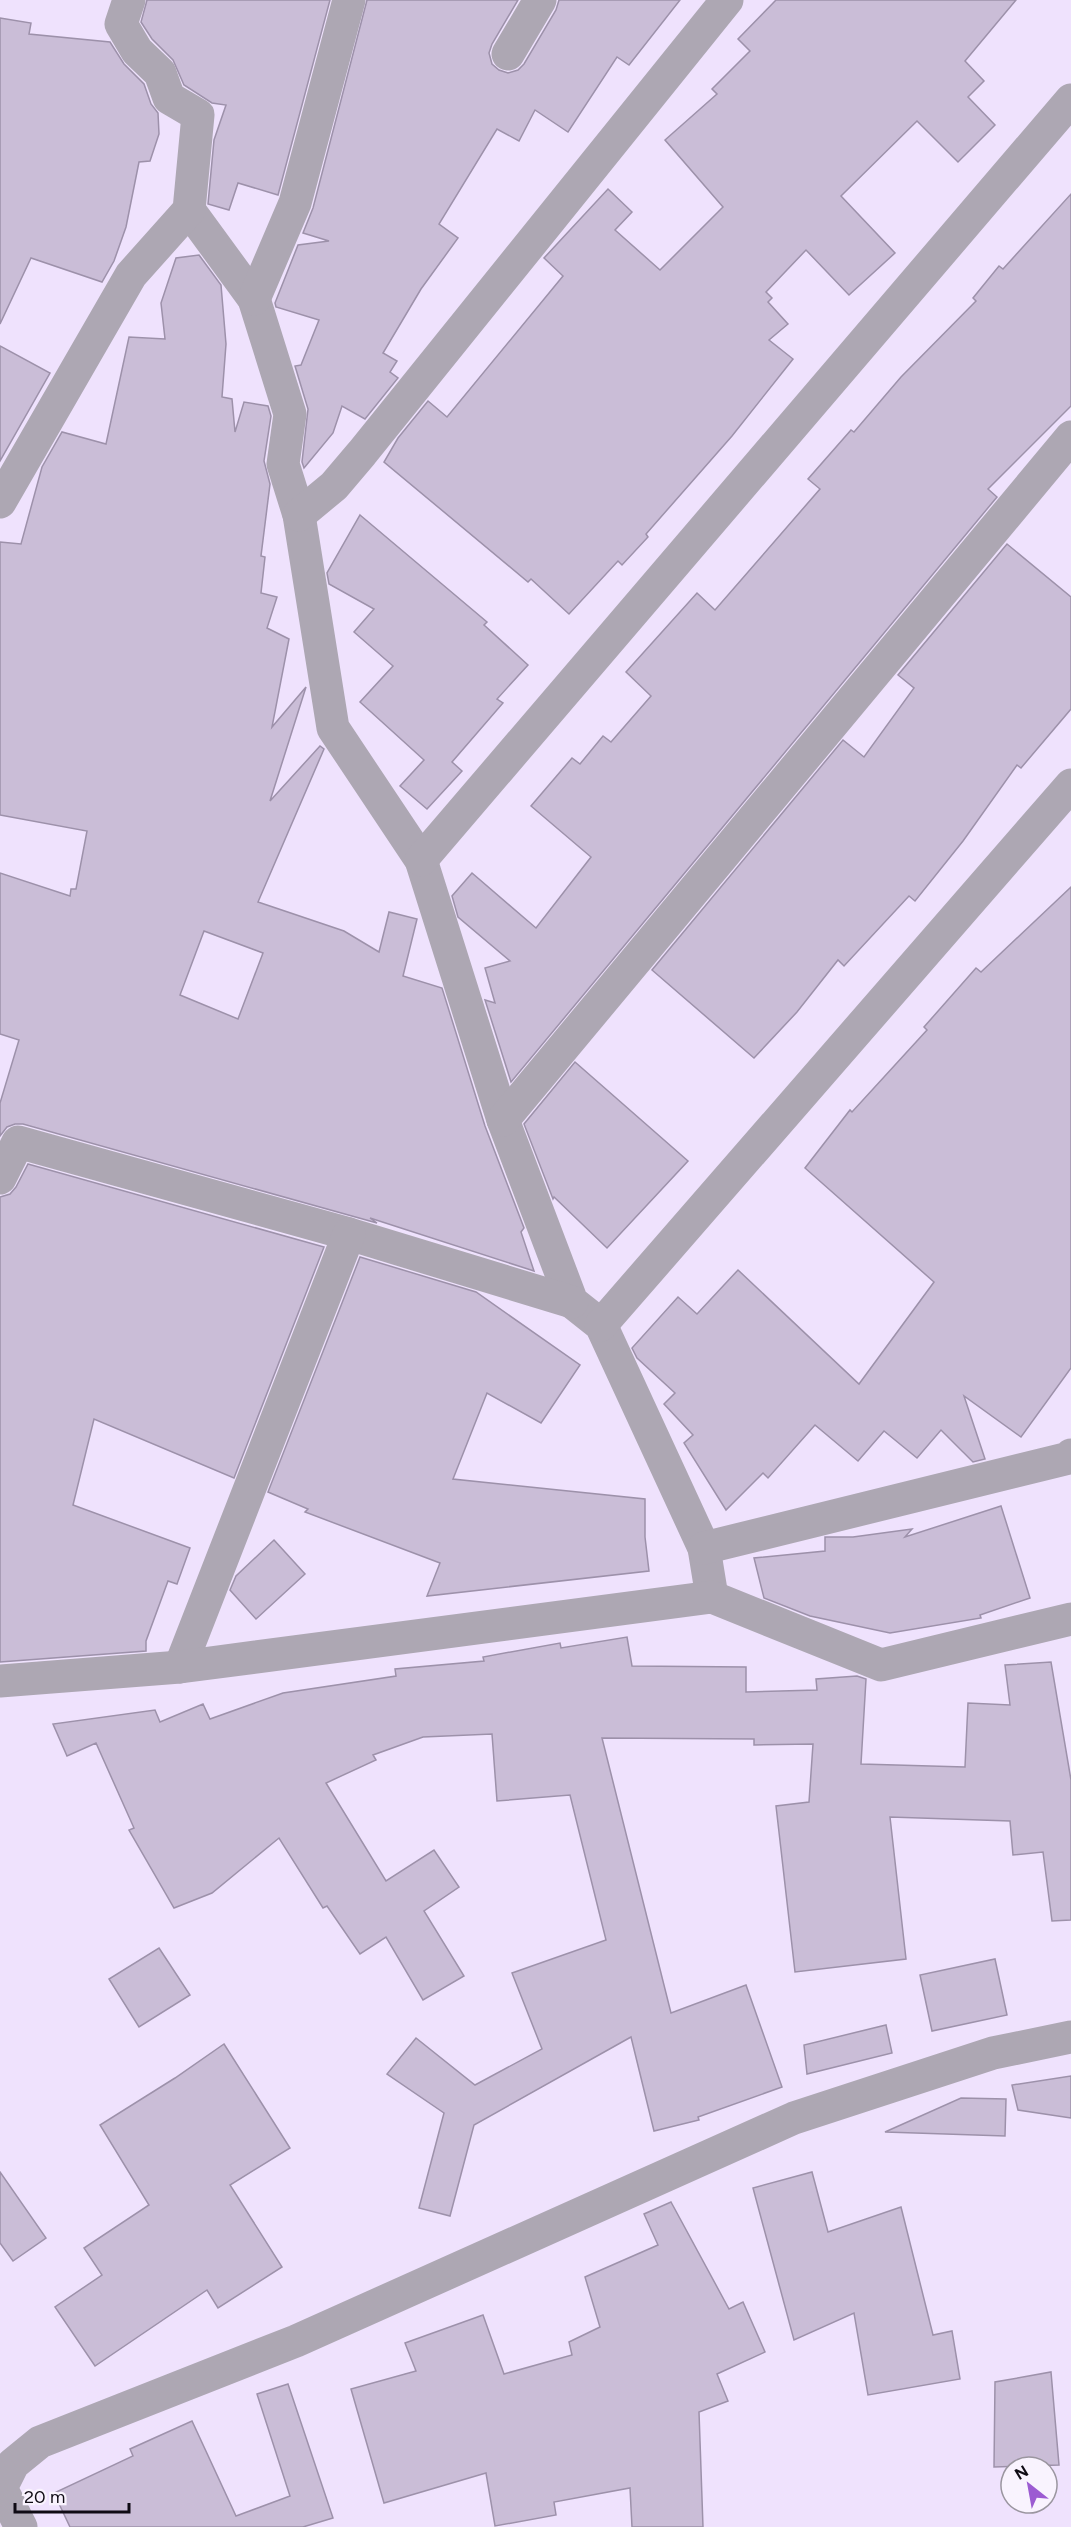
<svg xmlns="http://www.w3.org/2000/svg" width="1071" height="2527" font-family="Figtree,sans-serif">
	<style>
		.building { fill: #cabdd7; stroke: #9d91aa; stroke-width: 1.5; fill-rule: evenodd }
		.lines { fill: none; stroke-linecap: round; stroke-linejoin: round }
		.minor { stroke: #ada7b3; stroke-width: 33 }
	</style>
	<rect width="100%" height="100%" fill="#efe2fd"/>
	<g class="building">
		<path d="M147,0H330L278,195L238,183L229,210L208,204L214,140L226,105L212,103L184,85L173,60L152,39L141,22Z"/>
		<path d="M367,0H518L492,44L489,53L492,64L499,70L508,73L518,70L524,64L556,10L559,0H680L629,65L617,57L568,132L535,110L519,141L497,129L439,224L458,238L421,289L383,353L397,361L390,372L398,378L365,419L342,406L333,433L304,468L302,462L308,409L295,366L301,365L319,320L276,307L275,303L298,245L329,241L303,233L313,208Z"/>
		<path d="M776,0H1016L965,61L984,81L968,97L995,125L958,162L917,121L841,196L895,253L849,295L806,250L766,292L772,298L768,302L788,324L769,340L793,359L732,436L646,534L648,537L622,565L618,561L569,614L531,579L528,582L384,462L398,438L428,401L447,417L563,276L544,258L608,189L632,212L615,230L660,270L723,207L665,140L717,94L712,89L750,51L738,39Z"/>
		<path d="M0,18L31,23L29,34L110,42L124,64L144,84L151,104L158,113L159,134L150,161L139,162L126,227L114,261L102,282L31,258L0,324Z"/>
		<path d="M1071,194V406L988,489L997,497L511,1082L485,1000L495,1003L485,968L510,961L458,917L452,896L472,873L536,928L591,857L531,806L572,758L580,764L603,736L611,742L651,696L626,672L697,593L715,610L820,489L808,479L851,430L854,432L901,377L976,301L973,298L999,266L1003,269Z"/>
		<path d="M199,255L221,285L226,344L222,397L232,399L235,432L244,402L268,406L271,416L264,461L270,484L261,556L265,557L261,593L277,597L267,628L289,639L272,727L306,687L270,801L320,746L324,749L258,902L344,931L379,952L389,912L417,919L403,976L442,988L485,1126L524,1228L521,1232L534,1271L370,1218L377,1223L23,1124H15L7,1127L0,1136V1103L19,1040L0,1034V873L70,896L71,889H76L87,831L0,815V542L21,544L42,467L62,432L106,444L129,337L165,339L161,303L176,258ZM204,931L263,953L238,1019L180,995Z"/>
		<path d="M0,346L50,373L0,461Z"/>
		<path d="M360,515L487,622L484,625L528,665L497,699L503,703L452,762L462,771L427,809L400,786L424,760L360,702L393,666L354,632L374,609L329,584L327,573Z"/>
		<path d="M1007,544L1071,597V709L1021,768L1017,765L963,841L915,901L909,896L844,966L838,960L797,1012L754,1058L652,970L843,740L864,757L914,688L898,675Z"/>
		<path d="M1071,887V1368L1021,1437L964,1396L985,1459L973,1462L941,1430L917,1458L884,1431L858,1461L815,1425L768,1478L763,1473L726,1510L684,1443L693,1435L664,1404L675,1393L637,1358L632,1348L678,1297L697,1314L738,1270L859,1384L934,1282L805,1168L850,1110L852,1112L927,1030L924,1027L976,968L981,972Z"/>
		<path d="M575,1062L688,1161L607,1248L554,1197L553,1199L524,1124Z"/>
		<path d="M28,1164L324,1247L234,1478L94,1419L73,1505L190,1548L177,1584L168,1581L146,1641V1651L0,1662V1197L10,1194L16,1187Z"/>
		<path d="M360,1257L476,1292L580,1365L541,1423L487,1393L453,1479L645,1499V1537L649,1571L427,1596L440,1563L305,1512L308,1509L268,1492Z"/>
		<path d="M1001,1506L1030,1598L980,1615L981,1618L890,1633L810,1616L764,1598L754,1558L825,1551V1537H853L912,1529L905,1537Z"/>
		<path d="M274,1540L305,1574L256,1619L230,1590L236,1576Z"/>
		<path d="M627,1637L632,1666L746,1667V1692L817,1690L816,1679L857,1676L866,1679L861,1764L965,1767L968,1703L1010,1705L1005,1665L1051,1662L1071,1780V1920L1052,1921L1043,1852L1013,1855L1010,1821L890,1817L906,1959L795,1972L776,1806L809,1802L813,1744L754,1745V1739L602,1738L671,2013L746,1985L782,2087L698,2117L699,2120L654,2131L631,2037L474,2125L450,2216L419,2208L444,2113L387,2074L416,2038L475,2085L542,2049L512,1973L606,1940L570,1795L497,1801L492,1734L423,1737L373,1755L376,1760L326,1783L386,1881L434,1850L459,1887L424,1911L464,1976L423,2000L386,1937L360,1954L327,1906L323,1908L279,1838L212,1893L174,1908L129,1830L134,1828L96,1743L67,1756L53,1724L155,1710L160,1722L203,1704L210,1719L283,1693L396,1676L395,1669L484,1661L483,1657L560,1643L561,1648Z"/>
		<path d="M159,1948L190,1995L139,2027L109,1979Z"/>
		<path d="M995,1959L1007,2015L932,2031L920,1975Z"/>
		<path d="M886,2025L892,2053L807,2074L804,2045Z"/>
		<path d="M224,2044L290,2148L230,2185L282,2267L218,2308L207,2290L95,2366L55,2307L102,2275L84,2248L149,2205L100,2125L175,2078Z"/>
		<path d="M1071,2076V2118L1018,2110L1012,2085Z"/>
		<path d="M961,2098L1006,2099L1005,2136L885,2132Z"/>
		<path d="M0,2172L46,2238L13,2261L0,2243Z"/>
		<path d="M812,2172L828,2232L901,2207L933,2335L952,2331L960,2379L868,2395L854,2313L794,2340L753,2188Z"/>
		<path d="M671,2202L729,2309L743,2302L765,2352L717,2374L728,2401L699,2412L703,2527H632L630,2488L554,2502L556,2515L495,2526L486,2473L384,2503L351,2389L416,2371L405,2343L483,2315L504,2374L572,2355L569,2342L600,2327L585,2277L658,2245L644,2214Z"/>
		<path d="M1051,2372L1059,2465L994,2467L995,2382Z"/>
		<path d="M288,2384L333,2518L303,2527H70L54,2493L133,2456L130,2449L192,2421L236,2516L290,2496L257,2394Z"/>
	</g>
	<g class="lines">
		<g class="minor">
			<path d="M508,54L540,0"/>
			<path d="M189,210L254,299L290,414L283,464L299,515L333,728L421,860L503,1120L572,1302L601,1325L704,1548L712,1597"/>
			<path d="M254,299L295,203L349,0"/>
			<path d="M0,502L131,275L189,210L198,115L169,98L160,73L137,51L121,24L129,0"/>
			<path d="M299,515L334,486L362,453L727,0"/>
			<path d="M421,860L1071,100"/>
			<path d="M503,1120L1071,437"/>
			<path d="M0,1178L18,1142L349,1234L572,1302"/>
			<path d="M601,1325L1071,785"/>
			<path d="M704,1548L1069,1458L1071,1455"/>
			<path d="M180,1667L349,1234"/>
			<path d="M0,1681L180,1667L712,1597L881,1665L1071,1619"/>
			<path d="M21,2527L1,2488L13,2464L40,2442L296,2341L794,2118L993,2053L1071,2037"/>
		</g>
	</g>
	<g transform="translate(1029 2485) rotate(329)"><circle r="28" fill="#f9f3fe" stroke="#9b96a0" stroke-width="1.5"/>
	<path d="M0-4.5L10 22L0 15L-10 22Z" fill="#9c5bd2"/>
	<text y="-9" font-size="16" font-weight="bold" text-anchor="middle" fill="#0f0b14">N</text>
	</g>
	<path d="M15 2503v9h114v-9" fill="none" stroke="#0f0b14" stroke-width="3"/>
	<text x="24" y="2503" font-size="18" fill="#0f0b14" stroke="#f9f3fe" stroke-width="4.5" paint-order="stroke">20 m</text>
</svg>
